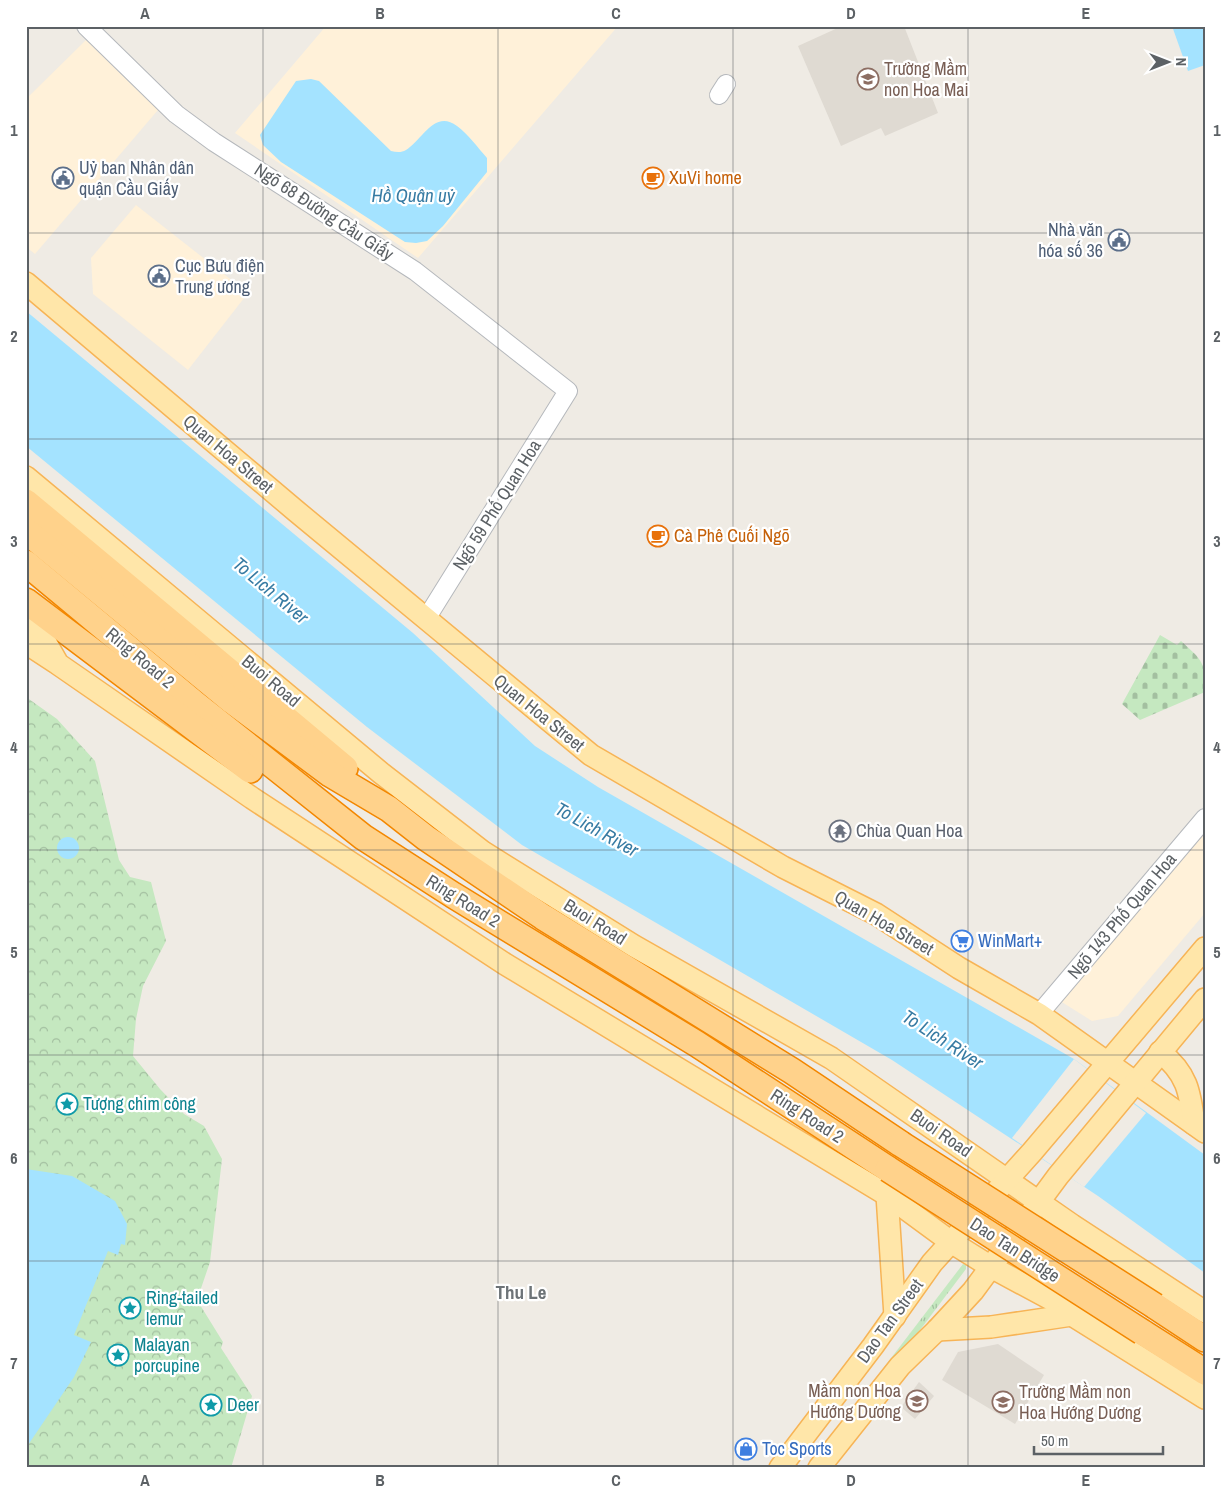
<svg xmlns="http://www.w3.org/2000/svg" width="1231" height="1494" font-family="'Archivo Narrow',sans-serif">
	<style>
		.commercial { fill: #fff1d9 }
		.education { fill: #dfdad2 }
		.grass { fill: url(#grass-tufts) }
		.cemetery { fill: url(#cemetery-stones) }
		.park { fill: url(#park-crowns) }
		.water { fill: #a4e3ff }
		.pier { fill: #efebe4 }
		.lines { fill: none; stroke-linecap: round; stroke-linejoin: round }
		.minor-casing { stroke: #b5b8bc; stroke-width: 20 }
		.major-casing { stroke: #f7b456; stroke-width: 24 }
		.highway-casing { stroke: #f38700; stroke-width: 28 }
		.minor { stroke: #fff; stroke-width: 18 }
		.major { stroke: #ffe6a9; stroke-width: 21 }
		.highway { stroke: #ffd28b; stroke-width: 25 }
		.highway-bridge-casing { stroke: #f38700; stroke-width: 28; stroke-linecap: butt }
		.highway-bridge { stroke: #ffd28b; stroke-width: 25 }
		.grid { fill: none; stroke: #5c6165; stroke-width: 1; stroke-opacity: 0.55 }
		.labels { text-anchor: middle; stroke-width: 4.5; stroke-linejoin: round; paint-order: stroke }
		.education-label { font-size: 18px; fill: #785e54; stroke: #fff; text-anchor: start }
		.service-label { font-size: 18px; fill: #4e5e75; stroke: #fff; text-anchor: start }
		.food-label { font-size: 18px; fill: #c56008; stroke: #fff; text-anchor: start }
		.street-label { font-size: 18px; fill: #5c6165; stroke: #fff }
		.worship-label { font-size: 18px; fill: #5b616d; stroke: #fff; text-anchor: start }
		.shop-label { font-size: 18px; fill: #366cbe; stroke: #fff; text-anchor: start }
		.culture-label { font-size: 18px; fill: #0d838f; stroke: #fff; text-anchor: start }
		.water-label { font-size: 19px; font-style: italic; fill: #377ba3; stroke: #fff }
		.neighbourhood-label { font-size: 19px; font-weight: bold; fill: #6d7377; stroke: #fff }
		.neatline { fill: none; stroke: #5c6165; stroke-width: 2 }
		.grid-label { font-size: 16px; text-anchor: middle; font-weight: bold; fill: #5c6165 }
	</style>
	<defs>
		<pattern id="grass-tufts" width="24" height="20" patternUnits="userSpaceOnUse" patternTransform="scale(1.25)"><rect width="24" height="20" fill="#c5e8c0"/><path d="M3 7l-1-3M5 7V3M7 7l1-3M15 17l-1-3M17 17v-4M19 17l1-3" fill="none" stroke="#a3bfa0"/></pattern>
		<pattern id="cemetery-stones" width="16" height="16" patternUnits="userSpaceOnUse" patternTransform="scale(1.25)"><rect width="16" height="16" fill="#c5e8c0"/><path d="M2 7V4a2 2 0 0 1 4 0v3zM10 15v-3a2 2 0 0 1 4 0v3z" fill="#a3bfa0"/></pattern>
		<pattern id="park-crowns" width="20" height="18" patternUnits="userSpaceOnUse" patternTransform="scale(1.25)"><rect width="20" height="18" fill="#c5e8c0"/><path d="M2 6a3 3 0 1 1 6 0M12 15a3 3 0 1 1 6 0" fill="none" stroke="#a3bfa0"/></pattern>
	</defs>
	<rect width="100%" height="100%" fill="#efebe4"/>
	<g class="commercial">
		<path d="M326,26H517L519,28L521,26H618L418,258L235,133Z"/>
		<path d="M86,40L158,110L35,254L26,247V99Z"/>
		<path d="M136,205L248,293L188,370L93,294L91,258Z"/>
		<path d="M1205,824V913L1118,1016L1092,1021L1057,999Z"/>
	</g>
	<g class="education">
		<path d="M842,26H904L938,113L885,136L881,128L841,146L798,46Z"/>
		<path d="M998,1344L1044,1375L1015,1424L942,1380L958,1352Z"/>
		<path d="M919,1382L934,1396L915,1419L901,1407Z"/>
	</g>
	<path class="grass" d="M963,1264L966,1265V1269L816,1468H807Z"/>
	<path class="cemetery" d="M1160,635L1177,645L1181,641C1204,662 1205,662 1205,692L1140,720L1122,704Z"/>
	<path class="park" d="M26,697L57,719L95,761L119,860L130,877L151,882L166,941L143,986L136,1019L133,1056L160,1089L184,1114L204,1126L222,1159L210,1262L197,1300L223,1342L221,1348L252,1396L231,1468H26Z"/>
	<g class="water">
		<path d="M1172,26H1203L1205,65L1188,71Z"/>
		<path d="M311,79L319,81L391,151C396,152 401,153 406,150C422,141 434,109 457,126C468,134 478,148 487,158V172L443,226L427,241L416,243L405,242L281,162L263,145L260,135L296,81Z"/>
		<path d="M26,311L413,633L535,746L598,787L1074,1059L1205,1155V1273L1098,1196L892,1060L522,845L367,727L26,446Z"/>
		<circle cx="68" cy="848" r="11"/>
		<path d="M26,1169L72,1176L115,1201L127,1224L125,1245L121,1244L118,1255L108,1251L74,1335L91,1342L74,1377L26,1448Z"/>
	</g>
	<path class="pier" d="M1074,1059L1146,1113L1084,1187L1012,1138Z"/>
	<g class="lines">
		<g class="minor-casing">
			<g id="minor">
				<path d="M86,26L176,114L214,142L415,271L568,391L426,619"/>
				<path d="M719,95L726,84"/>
				<path d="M1039,1014L1205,818"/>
			</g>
		</g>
		<g class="major-casing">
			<g id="major">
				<path d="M26,283L296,511L591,755L783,867L876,914L959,968L1039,1014L1205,1132"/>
				<path d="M26,477L381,773L483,852L634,946L831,1058L1072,1225L1205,1312"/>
				<path d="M26,608L58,664L252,798L505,964L887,1195L951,1242L991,1267L1058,1303L1072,1315L1205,1398"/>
				<path d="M26,643L55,662"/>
				<path d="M1160,1052C1187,1073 1190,1092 1194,1124"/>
				<path d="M887,1195L895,1316"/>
				<path d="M937,1330L991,1327L1072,1315"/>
				<path d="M780,1468L873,1346L932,1263L1032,1152L1205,948"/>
				<path d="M819,1468L900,1366L937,1330L973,1291L1058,1176L1205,999"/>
			</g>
		</g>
		<g class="highway-casing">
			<g id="highway">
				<path d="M26,502L345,768"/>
				<path d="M26,531L232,701L330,774L389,809L426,838L543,917L792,1071L901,1144"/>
				<path d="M26,563L198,706L363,837L453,895L697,1044L888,1169"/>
				<path d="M26,601L250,770"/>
				<path d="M1155,1306L1205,1339"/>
				<path d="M1142,1332L1205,1372"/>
			</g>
		</g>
		<use href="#minor" class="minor"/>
		<use href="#major" class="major"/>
		<use href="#highway" class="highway"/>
		<g class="highway-bridge-casing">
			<g id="highway-bridge">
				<path d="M901,1144L1155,1306"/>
				<path d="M888,1169L1142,1332"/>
			</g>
		</g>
		<use href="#highway-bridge" class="highway-bridge"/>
	</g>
	<path class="grid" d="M263,26V1468M498,26V1468M733,26V1468M968,26V1468M26,233H1205M26,439H1205M26,644H1205M26,850H1205M26,1055H1205M26,1261H1205"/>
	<defs>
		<g id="school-ring" transform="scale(1.125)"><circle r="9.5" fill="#fff" stroke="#8d6e63" stroke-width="1.5"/><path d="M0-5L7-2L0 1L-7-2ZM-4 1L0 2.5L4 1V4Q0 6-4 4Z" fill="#8d6e63"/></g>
		<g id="civic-ring" transform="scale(1.125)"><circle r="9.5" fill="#fff" stroke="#5c6f8a" stroke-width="1.5"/><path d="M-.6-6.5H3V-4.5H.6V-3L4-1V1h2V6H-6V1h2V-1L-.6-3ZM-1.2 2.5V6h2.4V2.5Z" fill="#5c6f8a"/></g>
		<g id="cafe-ring" transform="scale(1.125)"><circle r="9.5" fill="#fff" stroke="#e8710a" stroke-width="1.5"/><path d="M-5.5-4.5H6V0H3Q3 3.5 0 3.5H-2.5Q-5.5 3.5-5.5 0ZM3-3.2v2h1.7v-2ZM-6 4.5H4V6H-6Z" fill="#e8710a"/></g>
		<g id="temple-ring" transform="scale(1.125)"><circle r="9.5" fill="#fff" stroke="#6b7280" stroke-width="1.5"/><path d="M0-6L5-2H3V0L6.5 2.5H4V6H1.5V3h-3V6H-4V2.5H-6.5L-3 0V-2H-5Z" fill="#6b7280"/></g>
		<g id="supermarket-ring" transform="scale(1.125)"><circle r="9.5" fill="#fff" stroke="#3f7fe0" stroke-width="1.5"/><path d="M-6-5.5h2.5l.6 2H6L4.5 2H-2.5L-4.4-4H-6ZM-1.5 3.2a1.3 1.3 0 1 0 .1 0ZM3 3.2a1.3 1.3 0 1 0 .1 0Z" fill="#3f7fe0"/></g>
		<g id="sight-ring" transform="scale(1.125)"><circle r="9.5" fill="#fff" stroke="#0f9aa8" stroke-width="1.5"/><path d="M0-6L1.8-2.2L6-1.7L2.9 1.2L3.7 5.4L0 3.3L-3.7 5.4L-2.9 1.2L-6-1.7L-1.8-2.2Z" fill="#0f9aa8"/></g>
		<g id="shop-ring" transform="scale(1.125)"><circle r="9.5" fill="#fff" stroke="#3f7fe0" stroke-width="1.5"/><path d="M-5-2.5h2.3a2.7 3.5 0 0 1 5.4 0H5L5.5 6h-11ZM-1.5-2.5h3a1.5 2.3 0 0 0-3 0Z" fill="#3f7fe0"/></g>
	</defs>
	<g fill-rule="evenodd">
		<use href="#school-ring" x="868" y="79"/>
		<use href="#civic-ring" x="63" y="178"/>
		<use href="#cafe-ring" x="653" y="178"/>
		<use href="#civic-ring" x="1119" y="240"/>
		<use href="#civic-ring" x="159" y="276"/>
		<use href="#cafe-ring" x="658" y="536"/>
		<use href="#temple-ring" x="840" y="831"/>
		<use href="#supermarket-ring" x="962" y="941"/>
		<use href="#sight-ring" x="67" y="1104"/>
		<use href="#sight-ring" x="130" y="1308"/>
		<use href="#sight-ring" x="118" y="1355"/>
		<use href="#school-ring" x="917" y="1401"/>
		<use href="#school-ring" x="1003" y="1402"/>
		<use href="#sight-ring" x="211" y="1405"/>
		<use href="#shop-ring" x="746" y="1449"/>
	</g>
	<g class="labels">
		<g class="education-label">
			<text x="884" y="75">Trường Mầm<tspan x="884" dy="21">non Hoa Mai</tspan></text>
			<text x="901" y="1397" text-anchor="end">Mầm non Hoa<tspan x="901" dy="21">Hướng Dương</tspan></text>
			<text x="1019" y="1398">Trường Mầm non<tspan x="1019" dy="21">Hoa Hướng Dương</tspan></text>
		</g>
		<g class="service-label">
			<text x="79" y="174">Uỷ ban Nhân dân<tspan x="79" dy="21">quận Cầu Giấy</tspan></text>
			<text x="1103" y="236" text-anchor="end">Nhà văn<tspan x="1103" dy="21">hóa số 36</tspan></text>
			<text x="175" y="272">Cục Bưu điện<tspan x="175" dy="21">Trung ương</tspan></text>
		</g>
		<g class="food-label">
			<text x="669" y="184">XuVi home</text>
			<text x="674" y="542">Cà Phê Cuối Ngõ</text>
		</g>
		<g class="street-label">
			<text transform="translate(324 212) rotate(33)" y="6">Ngõ 68 Đường Cầu Giấy</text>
			<text transform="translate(228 454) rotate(40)" y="6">Quan Hoa Street</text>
			<text transform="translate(497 505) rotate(-58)" y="6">Ngõ 59 Phố Quan Hoa</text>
			<text transform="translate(140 658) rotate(40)" y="6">Ring Road 2</text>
			<text transform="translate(271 681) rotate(40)" y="6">Buoi Road</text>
			<text transform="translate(539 713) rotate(39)" y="6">Quan Hoa Street</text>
			<text transform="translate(463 901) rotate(32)" y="6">Ring Road 2</text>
			<text transform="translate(1122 916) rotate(-50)" y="6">Ngõ 143 Phố Quan Hoa</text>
			<text transform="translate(595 922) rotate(32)" y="6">Buoi Road</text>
			<text transform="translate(884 923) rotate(30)" y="6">Quan Hoa Street</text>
			<text transform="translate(807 1116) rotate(33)" y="6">Ring Road 2</text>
			<text transform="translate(941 1133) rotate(35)" y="6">Buoi Road</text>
			<text transform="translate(1015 1250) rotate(33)" y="6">Dao Tan Bridge</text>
			<text transform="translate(890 1321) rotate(-54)" y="6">Dao Tan Street</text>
		</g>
		<g class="worship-label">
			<text x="856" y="837">Chùa Quan Hoa</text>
		</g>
		<g class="shop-label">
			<text x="978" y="947">WinMart+</text>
			<text x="762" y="1455">Toc Sports</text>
		</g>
		<g class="culture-label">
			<text x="83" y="1110">Tượng chim công</text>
			<text x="146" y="1304">Ring-tailed<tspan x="146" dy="21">lemur</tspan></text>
			<text x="134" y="1351">Malayan<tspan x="134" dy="21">porcupine</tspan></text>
			<text x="227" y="1411">Deer</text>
		</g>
		<g class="water-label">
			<text x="413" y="202">Hồ Quận uỷ</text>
			<text transform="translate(271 590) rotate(40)" y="7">To Lich River</text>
			<text transform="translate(597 829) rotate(29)" y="7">To Lich River</text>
			<text transform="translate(943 1039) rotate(33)" y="7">To Lich River</text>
		</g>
		<g class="neighbourhood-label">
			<text x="521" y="1299">Thu Le</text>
		</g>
	</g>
	<rect width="1231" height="1494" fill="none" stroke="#ffffff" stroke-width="55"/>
	<g transform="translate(1168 62) rotate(90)" stroke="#ffffff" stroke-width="4" paint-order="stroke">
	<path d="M0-4L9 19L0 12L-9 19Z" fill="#5c6165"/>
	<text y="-8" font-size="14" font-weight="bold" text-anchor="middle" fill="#5c6165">N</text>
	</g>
	<path d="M1034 1446v8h129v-8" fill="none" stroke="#5c6165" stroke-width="2.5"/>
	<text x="1041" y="1446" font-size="15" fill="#5c6165" stroke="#ffffff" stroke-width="4" paint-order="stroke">50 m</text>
	<rect x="28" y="28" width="1176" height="1438" class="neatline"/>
	<g class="grid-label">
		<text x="145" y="19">A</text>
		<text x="380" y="19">B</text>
		<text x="616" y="19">C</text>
		<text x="851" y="19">D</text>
		<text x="1086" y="19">E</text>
		<text x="14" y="136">1</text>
		<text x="1217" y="136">1</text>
		<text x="14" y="342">2</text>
		<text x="1217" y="342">2</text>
		<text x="14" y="547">3</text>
		<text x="1217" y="547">3</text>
		<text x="14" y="753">4</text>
		<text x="1217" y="753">4</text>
		<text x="14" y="958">5</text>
		<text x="1217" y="958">5</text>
		<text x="14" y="1164">6</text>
		<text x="1217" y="1164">6</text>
		<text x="14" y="1369">7</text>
		<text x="1217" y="1369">7</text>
		<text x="145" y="1486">A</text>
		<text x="380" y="1486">B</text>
		<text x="616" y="1486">C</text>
		<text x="851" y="1486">D</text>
		<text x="1086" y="1486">E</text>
	</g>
</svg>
